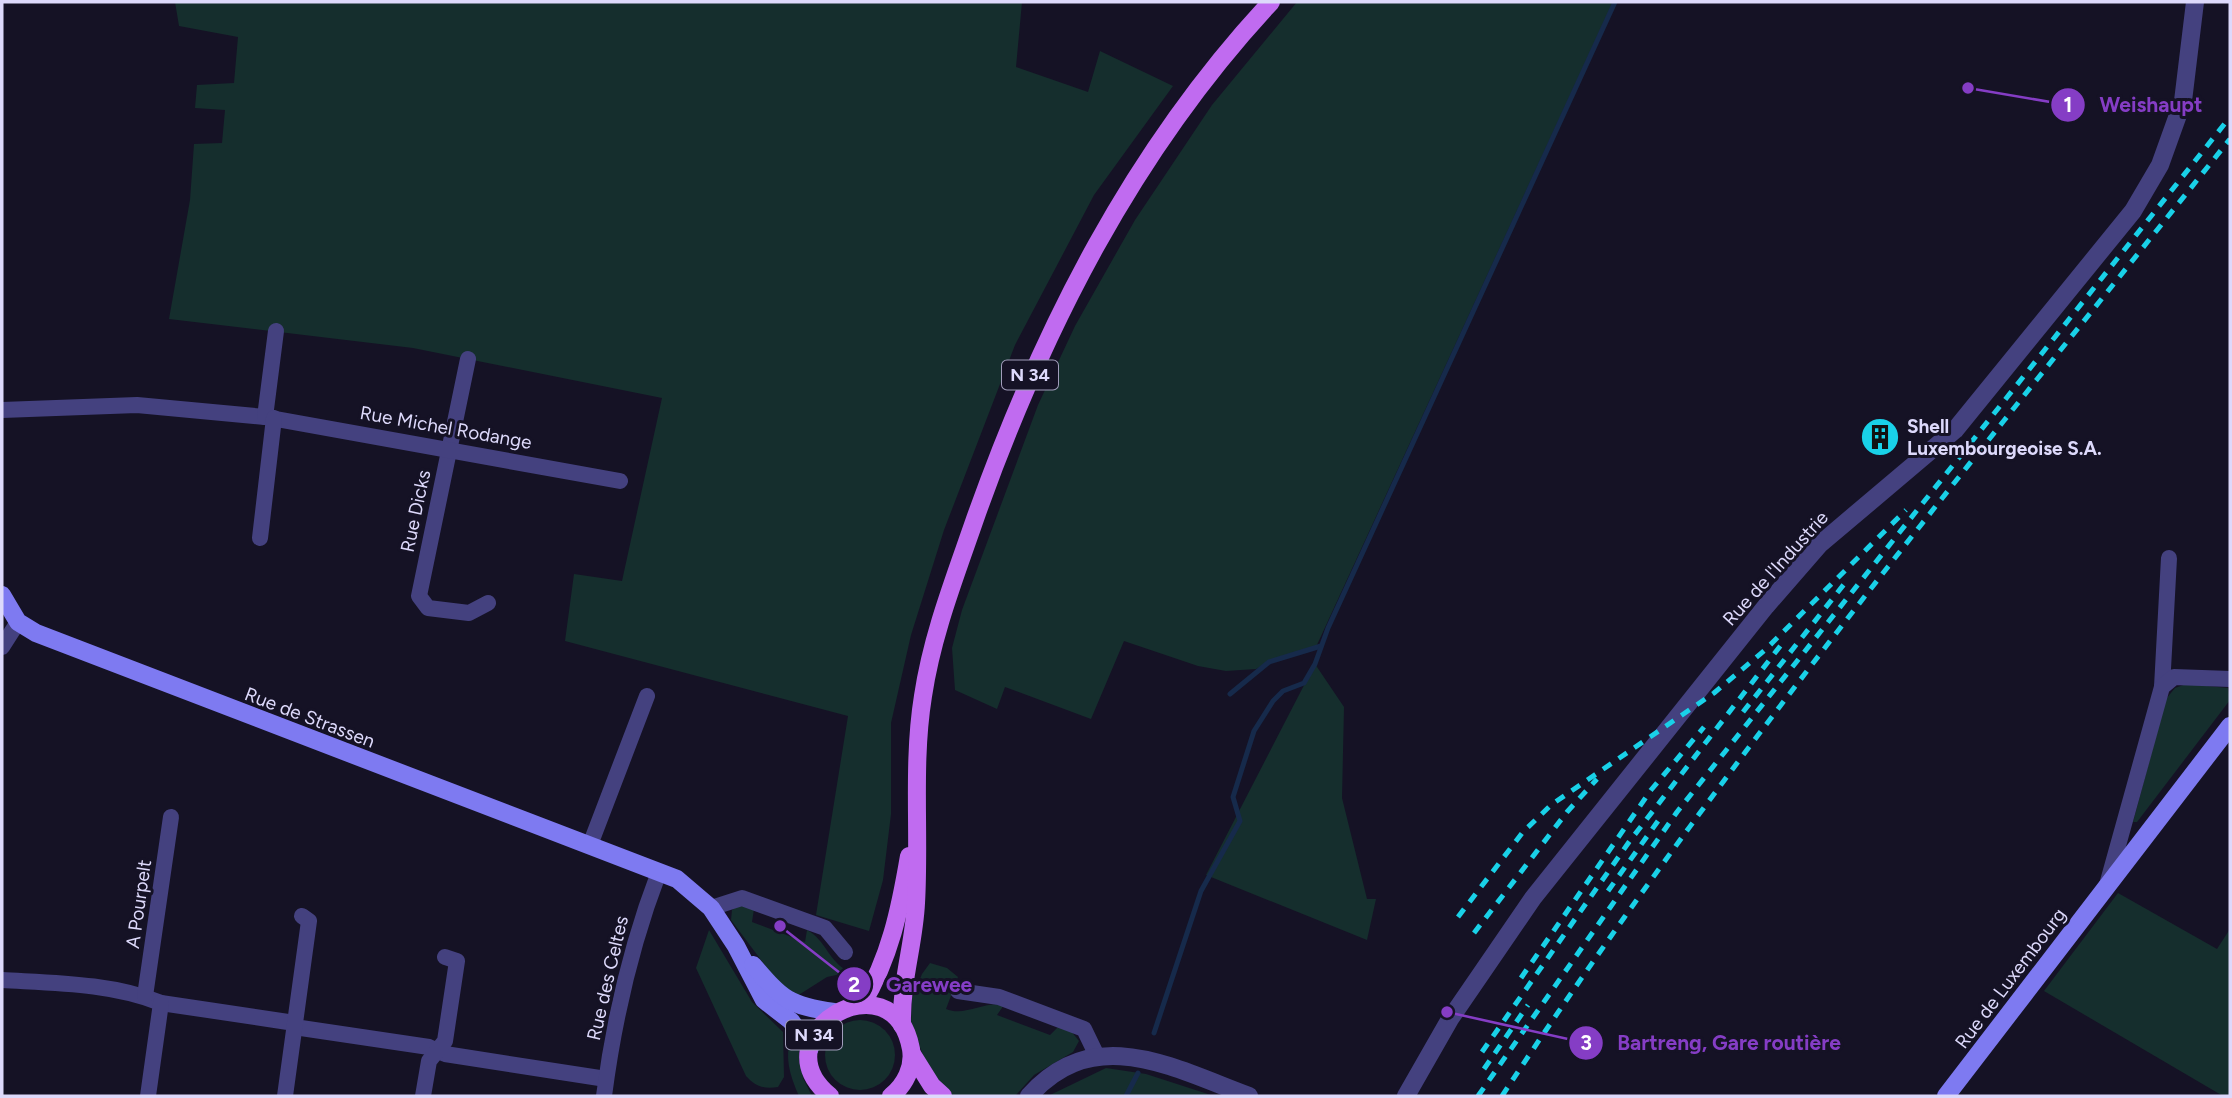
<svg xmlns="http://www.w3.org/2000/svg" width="2232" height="1098" font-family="Figtree,sans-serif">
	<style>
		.green { fill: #152e2d }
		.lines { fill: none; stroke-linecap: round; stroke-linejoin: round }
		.stream { stroke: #162a4b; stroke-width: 5 }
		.minor { stroke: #44417f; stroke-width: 16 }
		.tertiary { stroke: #44417f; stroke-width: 18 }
		.secondary { stroke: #7e7af1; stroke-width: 18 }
		.primary { stroke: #c06bf0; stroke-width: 18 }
		.rail { stroke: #19d1e8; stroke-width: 5; stroke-dasharray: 10 9; stroke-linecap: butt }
		.labels { text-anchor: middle; stroke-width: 6; stroke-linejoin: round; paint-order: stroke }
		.shield { fill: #151225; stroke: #a19dbb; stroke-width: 2 }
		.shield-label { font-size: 18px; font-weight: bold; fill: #ddd9fb }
		.poi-label { font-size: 19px; font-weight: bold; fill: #ddd9fb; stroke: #151225; text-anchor: start }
		.street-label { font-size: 19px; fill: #ddd9fb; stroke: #151225 }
		.leader { fill: none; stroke: #853dc5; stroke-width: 2.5 }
		.callout-dot { fill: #853dc5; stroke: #151225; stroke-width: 2.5 }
		.mark-label { font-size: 21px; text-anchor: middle; font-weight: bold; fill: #fff }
		.callout-label { font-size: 21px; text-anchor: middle; font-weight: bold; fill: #853dc5; stroke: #151225; stroke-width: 6; stroke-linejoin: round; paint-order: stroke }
	</style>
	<rect width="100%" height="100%" fill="#151225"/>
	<g class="green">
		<path d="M175,2H1022L1016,67L1088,92L1100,51L1173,86L1094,195L1015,345L944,530L911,635L891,723V814L883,880L869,931L816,915L848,716L565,641L574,574L622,581L662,398L413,348L169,319L190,200L194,144L222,143L225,110L195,108L197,85L234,83L238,37L179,26Z"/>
		<path d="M1297,2H1613L1316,647L1269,662L1256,669L1226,671L1198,666L1124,641L1091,719L1005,687L997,709L955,690L952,648L962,610L1038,405L1075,326L1135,220L1212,105Z"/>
		<path d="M1315,664L1344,707L1342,798L1367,899H1376L1367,940L1206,875Z"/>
		<path d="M2186,684L2228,688L2230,700L2137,822H2133L2166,699L2175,688Z"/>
		<path d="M2118,893L2217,949L2230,929V1096H2223L2044,991Z"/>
		<path d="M740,904L754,909L752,922L805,942L807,930C826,940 829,963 850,972L827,977L797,996L776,980L731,920L732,910Z"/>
		<path d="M709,930L752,1002L783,1032L784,1077L778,1087C764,1089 756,1087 746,1076L696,968Z"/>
		<path d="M930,963L947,968L958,977L946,1009C965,1017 984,1001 1004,1005L997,1015L1050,1035L1059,1026L1071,1031L1079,1041L1073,1052L1034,1075L1015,1096H953L933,1083L911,1022L912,998L922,974Z"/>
		<circle cx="860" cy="1055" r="35"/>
		<path d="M793,1033L798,1043L803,1078L812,1096H799C790,1075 783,1055 793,1033Z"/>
		<path d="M1106,1068L1146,1074L1214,1096H1048Z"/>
	</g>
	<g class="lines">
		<g class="stream">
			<path d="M1230,694L1269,662L1321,646"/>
			<path d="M1154,1033L1201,891L1240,821L1233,797L1254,731L1273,701L1283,691L1304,683L1315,664L1328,628L1615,2"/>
			<path d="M1126,1096L1138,1073"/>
		</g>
		<g class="minor">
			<path d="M468,359L419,596L428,608L469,613L488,603"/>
			<path d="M2,410L137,405L265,417L620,481"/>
			<path d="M265,417L276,331"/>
			<path d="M260,538L274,418"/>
			<path d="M2,647L18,622"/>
			<path d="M2162,687L2169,558"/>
			<path d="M590,845L647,696"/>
			<path d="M2107,885L2162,687L2174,677L2230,679"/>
			<path d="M711,908L742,898L825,928L845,952"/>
			<path d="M2,980C53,983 112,983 161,1003L288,1022L301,1028L429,1047L445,1054L606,1079"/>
			<path d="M958,991L999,997L1084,1029L1097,1056"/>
			<path d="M145,996L171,817"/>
			<path d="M148,1096L161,1003"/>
			<path d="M285,1096L309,921L302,916"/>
			<path d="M423,1096L429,1061L445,1041L457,961L445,957"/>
			<path d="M604,1096C614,1019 631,945 659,872"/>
		</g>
		<g class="tertiary">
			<path d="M1029,1096C1094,1022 1173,1068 1249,1096"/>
			<path d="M1406,1096L1450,1019L1533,898L1766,606L1819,545L1955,430L2133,211L2160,165L2183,101L2195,2"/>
		</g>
		<g class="secondary">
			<path d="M2,595L18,622L36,633L677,879L711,908L736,946L764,1000L791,1021L810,1048"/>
			<path d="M753,965C782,999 789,1006 834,1012"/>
			<path d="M1946,1096L2230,726"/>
		</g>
		<g class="primary">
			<path d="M862,1004C890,958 900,909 909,856"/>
			<path d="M902,1025C901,979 914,945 916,903C920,834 912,764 923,696C932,635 955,577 975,519C1042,330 1133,150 1271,2"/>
			<path d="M912,1054L932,1086L943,1096"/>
			<path d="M830,1096C756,1035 893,953 911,1049C914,1067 905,1085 891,1096"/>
		</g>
		<g class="rail">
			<path d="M1743,712L1845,583"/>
			<path d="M1608,891L1663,814"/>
			<path d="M1458,917L1523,832L1551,805L1714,693L1765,650L1906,510"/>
			<path d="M1474,933L1567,812L1597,779"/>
			<path d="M1521,978L1651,790L1704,727"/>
			<path d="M1482,1052L1629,842L1781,645"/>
			<path d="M1484,1069L1528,1005"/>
			<path d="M1478,1096L1677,812L2230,117"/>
			<path d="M1502,1096C1722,761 1980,452 2230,139"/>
		</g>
	</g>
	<defs>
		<g id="building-disc" transform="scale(2.0125)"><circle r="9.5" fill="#19d1e8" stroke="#151225"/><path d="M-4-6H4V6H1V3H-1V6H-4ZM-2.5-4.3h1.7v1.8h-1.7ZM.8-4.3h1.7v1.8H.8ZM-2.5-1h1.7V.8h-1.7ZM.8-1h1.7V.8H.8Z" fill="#111"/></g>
	</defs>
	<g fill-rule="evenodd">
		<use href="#building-disc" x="1880" y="437"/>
	</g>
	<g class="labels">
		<g class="shield">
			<rect x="1002" y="360.5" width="56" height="29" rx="5"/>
			<rect x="786" y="1020.5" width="56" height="29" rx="5"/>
		</g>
		<g class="shield-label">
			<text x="1030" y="381">N 34</text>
			<text x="814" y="1041">N 34</text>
		</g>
		<g class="poi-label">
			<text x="1907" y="433">Shell<tspan x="1907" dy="22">Luxembourgeoise S.A.</tspan></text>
		</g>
		<g class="street-label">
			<text transform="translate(446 427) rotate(10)" y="7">Rue Michel Rodange</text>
			<text transform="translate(415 511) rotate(-78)" y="7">Rue Dicks</text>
			<text transform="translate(1775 568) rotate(-48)" y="7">Rue de l'Industrie</text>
			<text transform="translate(310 717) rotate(21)" y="7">Rue de Strassen</text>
			<text transform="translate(138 904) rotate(-82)" y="7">A Pourpelt</text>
			<text transform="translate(607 978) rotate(-77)" y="7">Rue des Celtes</text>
			<text transform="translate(2010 978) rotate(-53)" y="7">Rue de Luxembourg</text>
		</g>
	</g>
	<path class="leader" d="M1968 88L2068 105M780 926L854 984M1447 1012L1586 1043"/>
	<g class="callout-dot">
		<circle cx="1968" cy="88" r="7"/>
		<circle cx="780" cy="926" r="7"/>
		<circle cx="1447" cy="1012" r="7"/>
		<circle cx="2068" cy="105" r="18"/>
		<circle cx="854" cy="984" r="18"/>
		<circle cx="1586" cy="1043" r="18"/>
	</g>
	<g class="mark-label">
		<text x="2068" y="112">1</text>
		<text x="854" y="992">2</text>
		<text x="1586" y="1050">3</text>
	</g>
	<g class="callout-label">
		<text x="2151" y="112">Weishaupt</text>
		<text x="929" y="992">Garewee</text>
		<text x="1729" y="1050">Bartreng, Gare routière</text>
	</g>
	<rect width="2232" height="1098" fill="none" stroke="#ddd9fb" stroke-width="7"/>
</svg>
